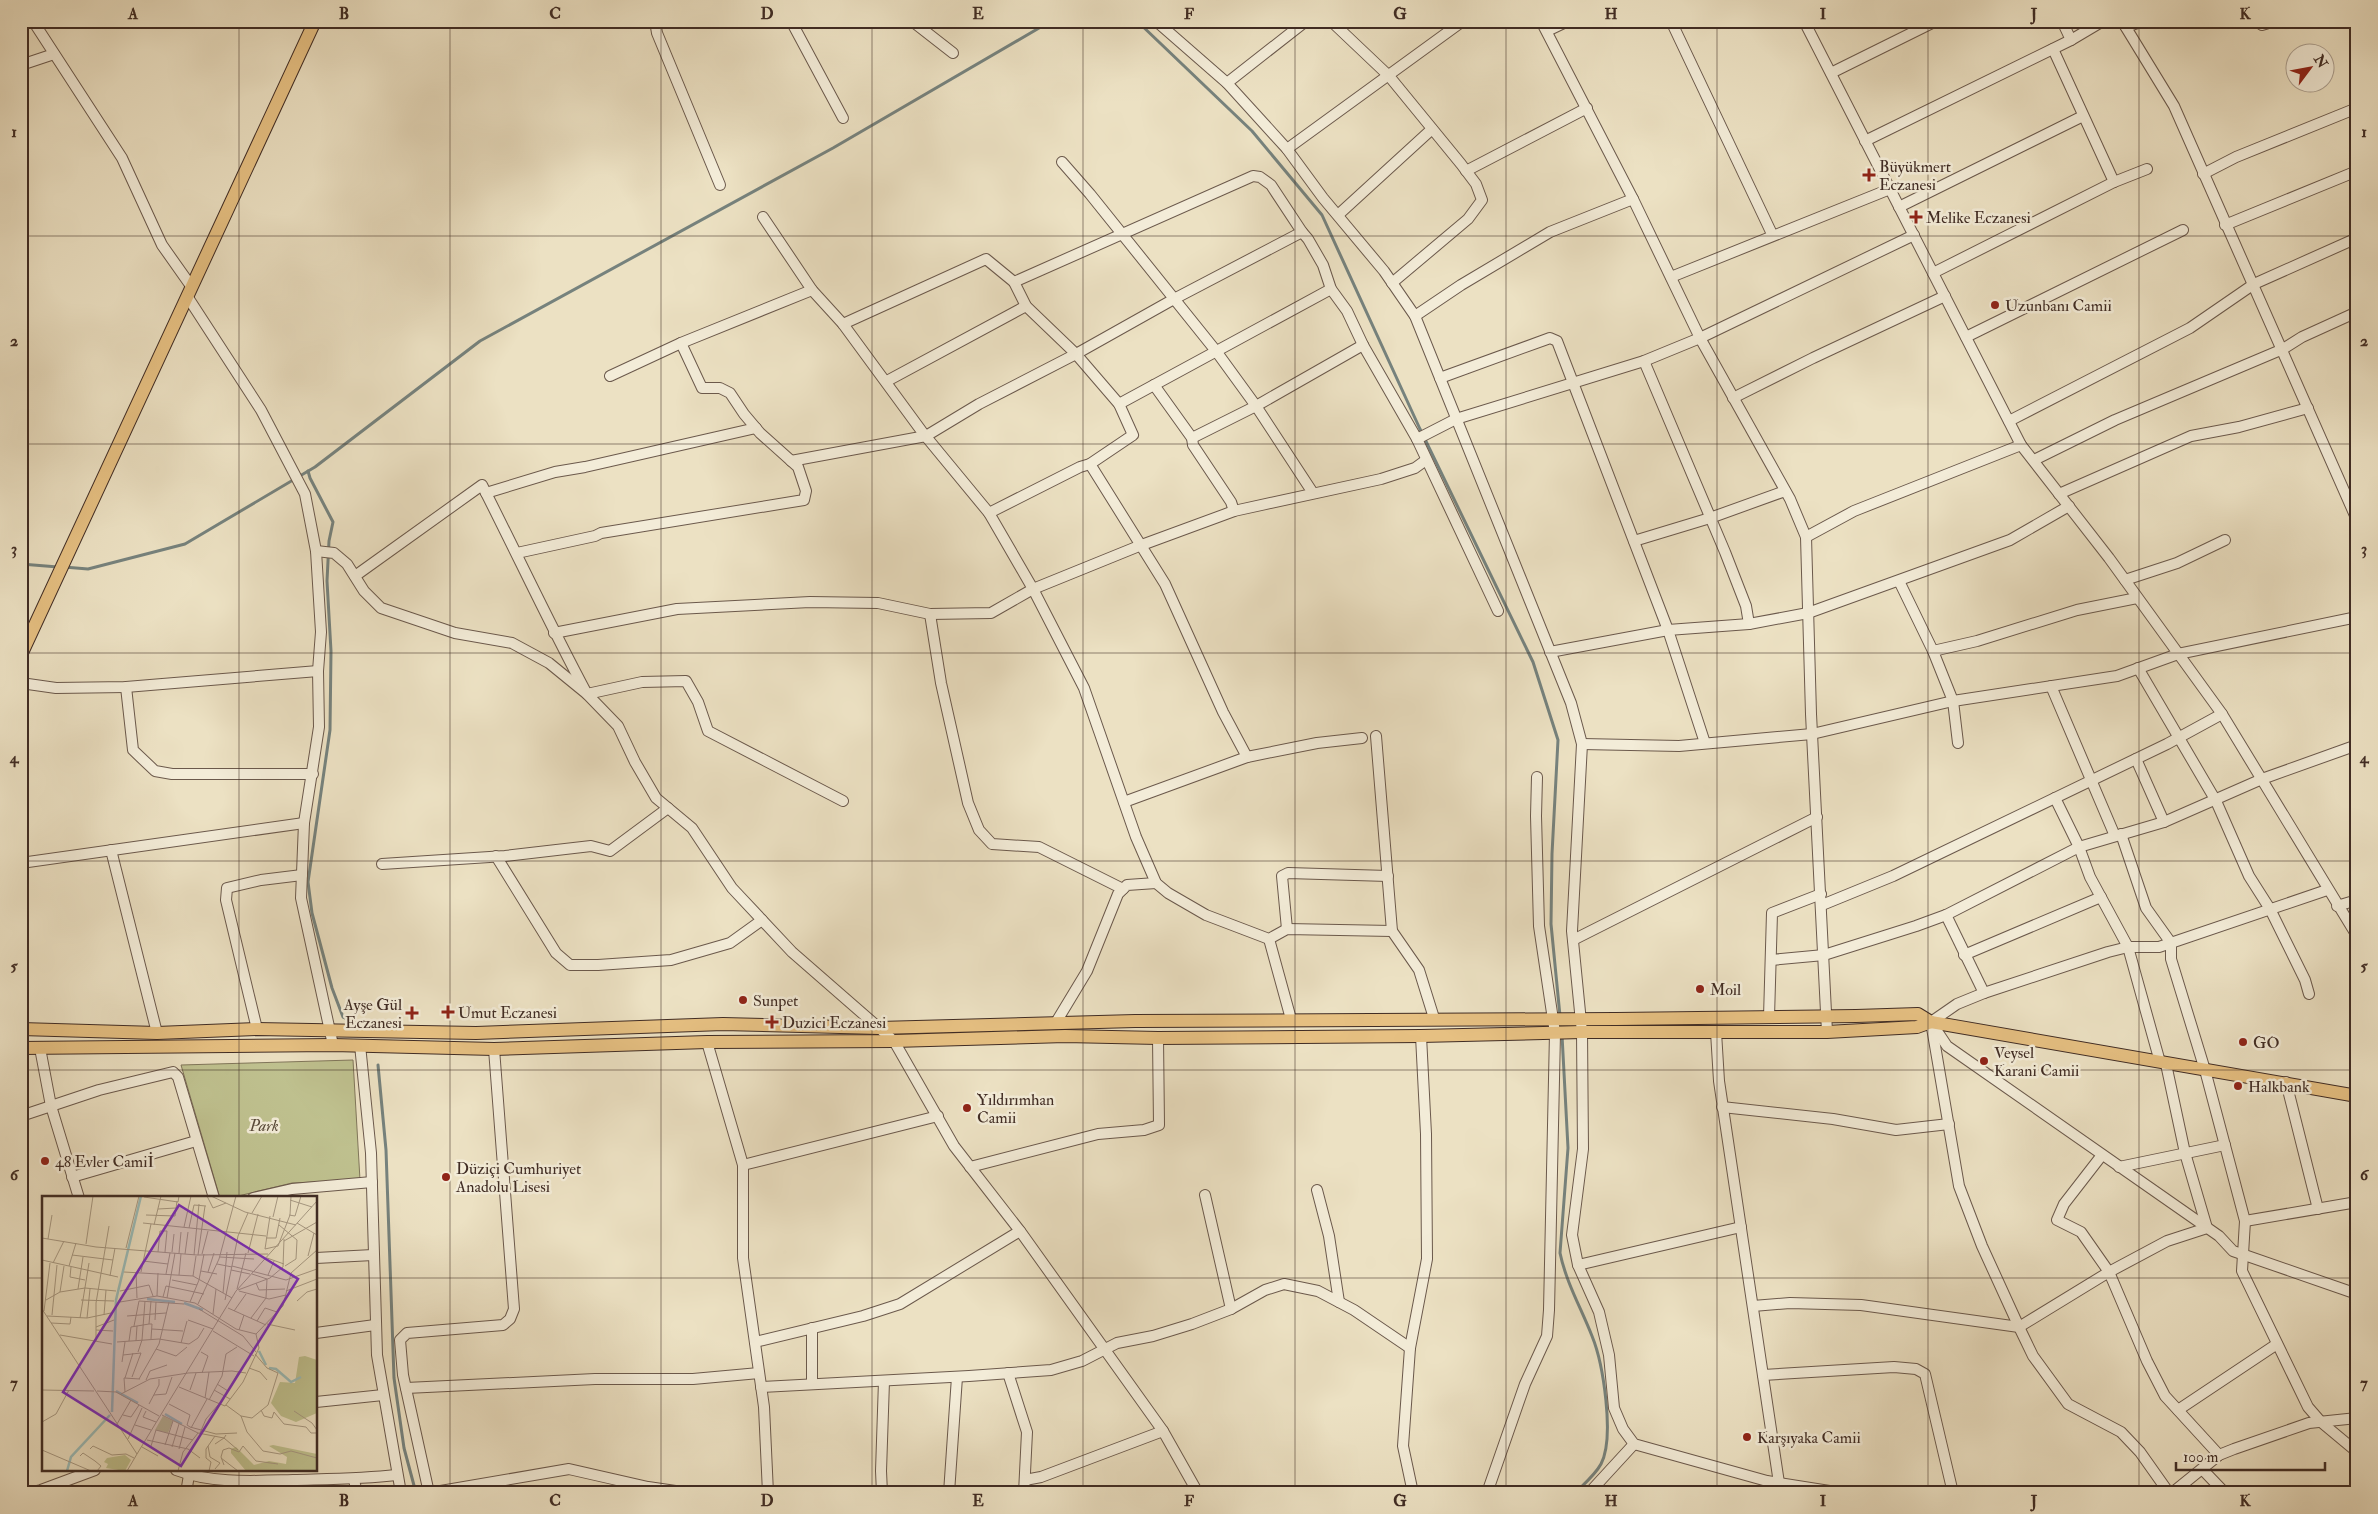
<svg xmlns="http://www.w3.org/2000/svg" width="2378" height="1514" font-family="'IM FELL Double Pica',serif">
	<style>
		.green { fill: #bfc18f; stroke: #80765a }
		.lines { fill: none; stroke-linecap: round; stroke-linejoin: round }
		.stream { stroke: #76827d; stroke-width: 3 }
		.minor-casing { stroke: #6b594c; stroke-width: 12 }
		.major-casing { stroke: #402c24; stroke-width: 14 }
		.minor { stroke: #f3ecd8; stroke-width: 10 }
		.major { stroke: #e6c082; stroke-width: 12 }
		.grid { fill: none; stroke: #402c24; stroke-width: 1; stroke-opacity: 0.55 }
		.poi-dot { fill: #8f2418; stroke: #f3ecd8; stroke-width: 2 }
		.labels { text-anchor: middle; stroke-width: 5; stroke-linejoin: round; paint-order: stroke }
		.poi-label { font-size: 16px; fill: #402c24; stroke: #f3ecd8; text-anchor: start }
		.park-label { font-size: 16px; font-style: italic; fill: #594a39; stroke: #f3ecd8 }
		.inset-river { fill: none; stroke: #9abcb9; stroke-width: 2.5 }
		.inset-road { fill: none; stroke: #a79983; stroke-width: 1 }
		.view { fill: #7b2cbf; fill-opacity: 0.15; stroke: #7b2cbf; stroke-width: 2.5 }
		.inset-edge { fill: none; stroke: #402c24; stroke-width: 2.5 }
		.neatline { fill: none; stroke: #402c24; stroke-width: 2 }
		.grid-label { font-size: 16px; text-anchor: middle; font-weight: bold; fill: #402c24 }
	</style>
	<rect width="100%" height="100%" fill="#ece1c3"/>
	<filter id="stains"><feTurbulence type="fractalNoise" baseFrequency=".004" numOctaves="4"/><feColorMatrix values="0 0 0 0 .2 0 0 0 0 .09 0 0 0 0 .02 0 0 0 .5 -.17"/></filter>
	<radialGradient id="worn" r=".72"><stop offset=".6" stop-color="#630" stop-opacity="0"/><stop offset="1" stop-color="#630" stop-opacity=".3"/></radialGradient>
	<path class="green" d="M353,1060L360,1180L292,1183L230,1198H220L181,1065Z"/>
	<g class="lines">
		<g class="stream">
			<path d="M1137,21L1252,131L1322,215L1420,429L1533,662L1558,740L1552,854L1551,924L1560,1016"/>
			<path d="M308,471L310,478L333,522L329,541L327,581L331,651L330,730L308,882L312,913L332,988L343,1017L355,1022"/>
			<path d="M21,564L58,567"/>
			<path d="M64,567L88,569L185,544L315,467L480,341L833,148L1051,21"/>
			<path d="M1562,1035L1568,1148L1560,1253C1566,1282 1581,1308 1592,1336C1603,1363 1615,1437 1601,1464C1595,1475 1584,1484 1575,1493"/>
			<path d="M378,1065L386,1150L394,1378L404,1448L416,1493"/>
		</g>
		<g class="minor-casing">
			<g id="minor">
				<path d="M33,21L122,158L162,245L191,286"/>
				<path d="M655,21L657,33L720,185"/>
				<path d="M791,21L843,118"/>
				<path d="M912,21L953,53"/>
				<path d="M1156,21L1227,83L1287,149L1323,198L1384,271L1415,316L1571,703L1582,744L1572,931L1582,1032L1583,1149L1572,1235L1578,1265L1599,1312L1609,1355L1614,1408L1623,1429L1634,1444L1767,1481L1842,1493"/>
				<path d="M1331,21L1389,76L1461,164L1476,184L1482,200L1468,219L1392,283"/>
				<path d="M1541,21L1633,199L1700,338L1790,499L1806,537L1811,714L1827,1032"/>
				<path d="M1671,21L1772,234"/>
				<path d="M1804,21L2021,445L2109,558L2222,714L2357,936"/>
				<path d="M2062,21L2071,40"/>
				<path d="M2122,21L2174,106L2357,520"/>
				<path d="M2257,21L2262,25L2275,21"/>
				<path d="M2126,27L2143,21"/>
				<path d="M1547,31L1568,21"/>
				<path d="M2053,49L2114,182"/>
				<path d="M21,65L54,54"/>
				<path d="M1831,73L1936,21"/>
				<path d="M1227,83L1306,21"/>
				<path d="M1865,141L2071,40L2103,21"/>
				<path d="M1287,149L1463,21"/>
				<path d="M1062,162L1090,194L1216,351L1256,406L1313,493"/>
				<path d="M1466,171L1587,108"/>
				<path d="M2203,174L2236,157L2357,108"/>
				<path d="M1899,207L2083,116"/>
				<path d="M1338,215L1432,129"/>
				<path d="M763,217L812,290L843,324L923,433L989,513L1033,589L1084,688L1136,837L1156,883L1168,893L1206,915L1269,939L1287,929L1392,931"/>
				<path d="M2225,225L2357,171"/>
				<path d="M1933,273L2114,182L2147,169"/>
				<path d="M1671,277L1890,189"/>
				<path d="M1014,282L1253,176L1260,177L1271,185L1302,232L1308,239L1323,265L1331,289L1347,311L1363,345L1417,439L1498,611"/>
				<path d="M187,296L261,410L305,494L316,551L321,632L318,671L319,727L304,823L301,898L333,1045"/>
				<path d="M1415,316L1461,285L1550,232L1633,199"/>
				<path d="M843,324L986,259L1014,282L1026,306L1076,354L1119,404L1133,435L1090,464L1080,467L989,513"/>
				<path d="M1966,337L2183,230"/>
				<path d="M1644,361L1725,552L1746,606L1749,624"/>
				<path d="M610,376L681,343L812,290"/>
				<path d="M1440,378L1550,338L1557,341L1668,630L1705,743"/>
				<path d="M887,381L1026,306"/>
				<path d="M1154,385L1192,438L1193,445L1231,502L1234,511"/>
				<path d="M1733,398L1813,358L1945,296"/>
				<path d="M1119,404L1331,289"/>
				<path d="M2009,421L2190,328L2254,284L2357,238"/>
				<path d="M1192,438L1256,406L1363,345"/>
				<path d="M1417,439L1456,419L1644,361L1700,338L1914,235"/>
				<path d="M2034,460L2115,420L2283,349L2302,337L2357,312"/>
				<path d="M791,461L926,436L979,404L1076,354L1174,299L1302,232"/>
				<path d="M1090,464L1165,584L1223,712L1247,757"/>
				<path d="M486,493L555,472L585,467L756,428"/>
				<path d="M2059,494L2191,436L2239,427L2308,408"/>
				<path d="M1806,537L1854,511L2021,445"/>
				<path d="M1634,541L1710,518L1785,491"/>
				<path d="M316,551L334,553L347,564L364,591L381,608L455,633L512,643L549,663L587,694L618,726L635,762L656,798L692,828L732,888L792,952L894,1041L954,1146L1020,1231L1163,1431L1198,1493"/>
				<path d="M517,553L595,536L601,533L804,500L806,491L798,467L760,433L744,414L730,393L720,388H702L681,343"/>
				<path d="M355,576L482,485C517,554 550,625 587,694L642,682L686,681L698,702L708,731L843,801"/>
				<path d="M2125,580L2177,563L2225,540"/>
				<path d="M1899,581L1933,651L1953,701L1958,743"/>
				<path d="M930,614L941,683L968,803L979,830L992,844L1039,847L1123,889"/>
				<path d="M554,633L677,609L810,602L878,603L930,614L991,613L1033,589L1139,546L1234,511L1381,479L1415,468L1426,460"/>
				<path d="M1933,651L1977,641L2077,610L2137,598"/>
				<path d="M1550,652L1668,630L1749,624L1808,613L2010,540L2069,506"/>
				<path d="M2138,668L2216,801L2249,876L2270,909L2305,980L2309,994"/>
				<path d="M21,683L56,688L126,687L318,671"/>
				<path d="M2051,686L2115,836"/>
				<path d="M126,687L133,750L155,771L172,774H313"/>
				<path d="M1376,736L1392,931L1419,970L1434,1018"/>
				<path d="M1582,744L1679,746L1812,734L1953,701L2117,676L2178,654L2357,617"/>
				<path d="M2136,759L2164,822"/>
				<path d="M2055,798L2079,847L2090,877L2128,947L2160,1062"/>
				<path d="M1124,802L1247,757L1317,743L1362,738"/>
				<path d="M2121,834L2146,908L2171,943V959L2205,1070L2245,1221L2242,1271L2308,1407L2321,1422L2357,1452"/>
				<path d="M111,850L157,1033"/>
				<path d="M496,856L556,953L570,965H598L671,960L730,943L762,920"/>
				<path d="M21,863L304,823"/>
				<path d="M382,864L505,856L591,846L610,851L668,808"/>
				<path d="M1822,905L1893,876L2167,744L2222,714"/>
				<path d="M2337,906L2357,900"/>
				<path d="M1946,915L1984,993"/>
				<path d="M1287,929L1282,876L1288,873L1388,876"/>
				<path d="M1269,939L1291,1019"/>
				<path d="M1573,940L1817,817"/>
				<path d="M1964,955L2101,897"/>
				<path d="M1771,960L1824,955L1916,926L1946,915L2079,847L2164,822L2262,779L2357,745"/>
				<path d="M1769,1017L1772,913L1821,894"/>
				<path d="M1931,1022L1959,1186L1982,1246L2019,1327L2033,1356L2068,1404L2121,1432L2140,1452L2169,1493"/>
				<path d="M1931,1022L1957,1004L1984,993L2108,952L2128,947H2159L2327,890"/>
				<path d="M1055,1024L1087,971L1118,894L1127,885L1156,883"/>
				<path d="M1933,1025L1947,1046L2219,1236L2233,1251L2357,1294"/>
				<path d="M257,1029L226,900L227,888L261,880L302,875"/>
				<path d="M1716,1032L1719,1081L1779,1483"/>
				<path d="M707,1042L743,1165V1258L764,1407L768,1493"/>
				<path d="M360,1045L371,1153L377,1355L401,1493"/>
				<path d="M40,1048L51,1106L79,1198"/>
				<path d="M2286,1082L2318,1209"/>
				<path d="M1722,1107L1833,1119L1896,1130L1949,1124"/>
				<path d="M21,1116L99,1090L173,1072L178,1077L214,1198"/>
				<path d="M2102,1155L2064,1204L2057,1220L2081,1232L2109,1272L2147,1361L2165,1396L2219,1455"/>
				<path d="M743,1165L938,1116"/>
				<path d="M970,1167L1098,1134L1144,1130L1159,1125L1158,1038"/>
				<path d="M2119,1167L2225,1145"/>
				<path d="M72,1177L196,1141"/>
				<path d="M1317,1190L1329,1236L1339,1302"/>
				<path d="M1205,1195L1231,1309"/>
				<path d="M253,1198L292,1189L372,1182"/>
				<path d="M2245,1221L2357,1202"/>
				<path d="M316,1258L373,1255"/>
				<path d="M1578,1265L1741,1227"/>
				<path d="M1753,1306L1790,1303L1861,1305L2019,1327L2109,1272L2167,1241L2207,1228L2185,1153L2166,1064"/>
				<path d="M316,1333L375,1325"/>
				<path d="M755,1342L863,1316L900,1304L1020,1231"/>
				<path d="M1008,1373L1027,1432L1024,1493"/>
				<path d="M1763,1375L1894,1367L1916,1369L1925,1374L1953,1493"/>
				<path d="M812,1384V1328"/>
				<path d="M761,1387L969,1376L1051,1370L1082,1361L1117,1343L1153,1336L1192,1324L1231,1309L1265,1290L1284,1284L1318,1291L1354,1310L1410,1348"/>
				<path d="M406,1388L595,1379H693L759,1373"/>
				<path d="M316,1402L383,1395"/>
				<path d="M2178,1410L2277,1344"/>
				<path d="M176,1470C213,1484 254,1481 293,1480C328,1479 362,1479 396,1475"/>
				<path d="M2203,1470L2225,1493"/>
				<path d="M354,1480L357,1493"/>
				<path d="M1025,1480L1041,1477L1163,1431"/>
				<path d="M234,1481L236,1493"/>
				<path d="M27,1493L41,1490L95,1470"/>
				<path d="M186,1493L189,1475L186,1470"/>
				<path d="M429,1493L403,1375L400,1340L407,1333L503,1325L510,1319L514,1309L494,1049"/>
				<path d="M429,1493L569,1469L648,1487L689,1493"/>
				<path d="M882,1493L881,1471L884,1381"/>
				<path d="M949,1493L957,1377"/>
				<path d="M1413,1493L1403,1446L1410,1348L1427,1259L1426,1134L1421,1036"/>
				<path d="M1487,1493L1525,1384L1547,1336L1549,1310L1555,1033L1539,926L1536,816L1537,777"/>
				<path d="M1589,1493L1634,1444"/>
				<path d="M2172,1493L2219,1455L2234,1449L2309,1423L2357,1418"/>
			</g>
		</g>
		<g class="major-casing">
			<g id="major">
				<path d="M21,655L315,21"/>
				<path d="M21,1029L157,1033L257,1029L476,1033L723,1024L879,1028L1135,1021L1616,1019L1856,1016L1918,1014L1931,1022L2357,1096"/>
				<path d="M21,1048L333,1045L494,1049L707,1042L894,1041L1065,1036L1158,1038L1421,1036L1582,1032H1827L1917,1027L1931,1022"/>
			</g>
		</g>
		<use href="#minor" class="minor"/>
		<use href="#major" class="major"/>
	</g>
	<path class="grid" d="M239,21V1198M450,21V1493M661,21V1493M872,21V1493M1083,21V1493M1295,21V1493M1506,21V1493M1717,21V1493M1928,21V1493M2139,21V1493M21,236H2357M21,444H2357M21,653H2357M21,861H2357M21,1070H2357M21,1278H44M316,1278H2357M239,1470V1493"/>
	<g class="poi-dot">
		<path d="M1866.5 167.5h5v5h5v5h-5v5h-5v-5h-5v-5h5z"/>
		<path d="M1913.5 209.5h5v5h5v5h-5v5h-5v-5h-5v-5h5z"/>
		<circle cx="1995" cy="305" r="5"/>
		<circle cx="1700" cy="989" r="5"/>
		<circle cx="743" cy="1000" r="5"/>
		<path d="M445.5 1004.5h5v5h5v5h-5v5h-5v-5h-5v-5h5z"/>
		<path d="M409.5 1005.5h5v5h5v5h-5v5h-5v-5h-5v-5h5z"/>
		<path d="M769.5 1014.5h5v5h5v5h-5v5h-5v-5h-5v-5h5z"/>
		<circle cx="2243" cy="1042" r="5"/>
		<circle cx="1984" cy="1061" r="5"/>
		<circle cx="2238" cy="1086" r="5"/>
		<circle cx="967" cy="1108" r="5"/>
		<circle cx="45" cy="1161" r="5"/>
		<circle cx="446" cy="1177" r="5"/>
		<circle cx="1747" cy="1437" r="5"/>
	</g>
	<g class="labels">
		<g class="poi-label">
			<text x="1879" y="172">Büyükmert<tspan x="1879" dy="18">Eczanesi</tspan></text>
			<text x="1926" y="223">Melike Eczanesi</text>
			<text x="2005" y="311">Uzunbanı Camii</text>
			<text x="1710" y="995">Moil</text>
			<text x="753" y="1006">Sunpet</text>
			<text x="402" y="1010" text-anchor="end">Ayşe Gül<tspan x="402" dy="18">Eczanesi</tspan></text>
			<text x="458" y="1018">Umut Eczanesi</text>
			<text x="782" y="1028">Duzici Eczanesi</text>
			<text x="2253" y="1048">GO</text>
			<text x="1994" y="1058">Veysel<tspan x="1994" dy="18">Karani Camii</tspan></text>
			<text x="2248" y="1092">Halkbank</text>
			<text x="977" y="1105">Yıldırımhan<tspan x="977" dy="18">Camii</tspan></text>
			<text x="55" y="1167">48 Evler Camiİ</text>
			<text x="456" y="1174">Düziçi Cumhuriyet<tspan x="456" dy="18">Anadolu Lisesi</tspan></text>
			<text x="1757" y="1443">Karşıyaka Camii</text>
		</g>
		<g class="park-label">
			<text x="264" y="1131">Park</text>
		</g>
	</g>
	<g transform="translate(42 1196)">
		<rect width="275" height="275" fill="#ece1c3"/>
		<path d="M263,160L275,164V217L254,226L239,220L229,207L238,186L253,187L257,161ZM121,220L131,225L126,237L113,234ZM231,249L275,258V275H204L189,257V253L194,251L212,269L227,265L244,268L245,261L227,250ZM83,259L89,264L83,275L64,272L66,268L62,266L65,262Z" fill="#bfc18f"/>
		<path class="inset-river" d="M105,103L133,106M142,107L161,114M217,155L224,169M227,172L234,173L249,186L259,181M74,195L96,207M70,216L74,104L99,0M123,218L140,228M25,275L29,261L68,219"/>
		<path class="inset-road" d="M165,0L171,12L184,7M169,0L203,16L254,29M102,1L136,6L137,0M248,4L270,11M116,13L134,12M210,17L220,0M104,19L133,20L135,5M247,19L253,20L259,0M231,21L236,0M101,27L224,40M255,27L275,39M112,29L119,0M237,29L255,44L254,63L243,70M142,31L149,0M147,32L152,9L164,10M0,42L54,51L155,59L226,58M224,42H234L238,22M6,43L10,19M242,45L275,26M44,48L51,0M84,52L97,0M223,53L236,50L248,19L249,0M223,53L228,20M116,56L118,35H125M123,56L125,35M130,56L132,38M137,57L139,36M206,57L216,18M143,58L146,36M160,58L166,35M30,59L71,64M152,59L157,8M156,59L163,10M266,60L272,37M178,61L212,63M225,62L242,68M0,64L76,81M101,65L126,68M11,67L22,45M175,68L190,71M27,70L34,47M190,70L244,84L275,73M29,71L28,81L43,84M189,74L208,78M159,75L175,78M82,76L151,80L190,102M94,76L95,102M99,76L109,28M166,76L172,57M124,78L128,57M137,79L139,58M226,79L232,65M68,80L73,52M151,80L154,60M130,84L155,89M214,87L217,94L243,93M36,93L41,61M195,93L204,57M196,94L228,82L241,71L242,43M78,95L107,89L111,100M197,95L227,103L244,99M244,95L275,83M18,96L43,92L74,95M181,97L185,56M115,100L116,77M121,101L124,90L162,98M125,102L133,57M4,104L18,96L22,70M39,104L72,105M77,104L78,106L115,100L153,107L194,133L214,138M183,104L196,40L206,17M255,105L265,96L275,93M148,106L157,84L162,58M156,108L177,63L194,0M186,112L224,129M0,113L95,258M157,113L201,140L214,156M2,115L8,67M192,115L204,98M171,118L174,93M10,119L15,69M62,119L64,94M5,120L45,122L69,117M85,120L124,117M38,122L47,67M45,122L48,93M209,122L224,102L225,83L210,78M113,124L114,106M146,124L171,133M215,125L223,112L235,116M9,127L28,128L29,121M107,128L109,105M225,128L253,134M92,130L97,105L142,108M54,131L72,124M110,133L141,135M54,134V107L67,30M197,134L202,119M171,135L212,160M214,138L241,110L249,77L275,54M18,139L70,148M54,145V134L71,135M87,145L89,131L107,128H110L109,143M94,145L95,130M75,146L117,143L147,148L156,142L162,132M139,147L145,125M114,153L134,160L145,151M96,156L100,144L103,105M159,156L166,160L160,177M81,159L99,157L90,181M80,166L83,146M207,172L218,176L225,184M83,182L91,157M97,183L117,148L127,106M104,184L108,175L125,169M175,188L186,195L197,175M137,191L183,210L201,186L217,152L214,138M0,194L52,195M148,194L154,177M172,194L188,203M55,195L74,196L117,220M83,196L82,182L98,183M79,198L108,183L146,177L190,175L204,177M112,199L124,198L130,181M163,202L167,176M167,204L180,180L184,158L195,151M107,208L117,189V183M127,208L148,219L145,229L148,231L174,238L195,237M184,209L199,220L210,222L226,209L236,177L225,172L213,158M219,214L222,220L230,222L232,216L242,228L264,231L269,237H275M104,215L101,221L114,226M252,215L270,227L275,234M81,219L89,221L97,209M120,219L156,237L182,242L184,239M199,220L205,236L221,255L238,258L249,255L275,262M0,226L14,218L27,194M75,228L89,204M93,229L109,234M149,232L165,203M158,237L164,223L176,209M86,243L100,212M105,244L146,253L158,262M173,248L182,242L196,254M123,249L131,225M109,250L114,234L151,244M166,250L168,261L178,267L173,273M100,251L116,260M130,251L137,228M48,253L51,250L70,259L84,258L92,262M137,253L143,231M0,254L49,275M95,258L194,95L275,5M38,260L41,257L53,265L59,270L55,275M179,262L196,275M182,269L179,261L181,254L187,252L197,256L201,250L214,265L236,268M85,275L95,258M136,275L141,256L156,237M167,275L169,266L164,262V253L173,240"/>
		<path class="view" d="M137,9L256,83L139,270L21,196Z"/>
		<rect width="275" height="275" class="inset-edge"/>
	</g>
	<rect width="2378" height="1514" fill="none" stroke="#ece1c3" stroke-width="55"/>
	<g transform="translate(2310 68) rotate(58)"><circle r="24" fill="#f3ecd8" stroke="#ab9f90"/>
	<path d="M0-4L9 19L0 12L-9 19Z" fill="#8f2418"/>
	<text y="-8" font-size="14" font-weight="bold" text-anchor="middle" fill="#402c24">N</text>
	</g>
	<path d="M2176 1462v8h149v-8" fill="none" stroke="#402c24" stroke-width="2.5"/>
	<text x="2183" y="1462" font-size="15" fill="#402c24" stroke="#f3ecd8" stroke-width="4" paint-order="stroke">100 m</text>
	<rect x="28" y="28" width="2322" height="1458" class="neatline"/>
	<g class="grid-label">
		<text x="133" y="19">A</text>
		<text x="344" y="19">B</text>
		<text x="555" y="19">C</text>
		<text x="767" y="19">D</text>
		<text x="978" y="19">E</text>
		<text x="1189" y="19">F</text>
		<text x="1400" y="19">G</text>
		<text x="1611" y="19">H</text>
		<text x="1823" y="19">I</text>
		<text x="2034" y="19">J</text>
		<text x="2245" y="19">K</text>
		<text x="14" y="137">1</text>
		<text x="2364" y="137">1</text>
		<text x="14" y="346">2</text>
		<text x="2364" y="346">2</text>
		<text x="14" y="554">3</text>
		<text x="2364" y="554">3</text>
		<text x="14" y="763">4</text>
		<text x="2364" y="763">4</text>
		<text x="14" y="971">5</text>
		<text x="2364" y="971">5</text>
		<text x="14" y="1180">6</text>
		<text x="2364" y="1180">6</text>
		<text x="14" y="1388">7</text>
		<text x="2364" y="1388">7</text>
		<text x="133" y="1506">A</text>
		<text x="344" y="1506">B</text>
		<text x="555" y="1506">C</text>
		<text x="767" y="1506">D</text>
		<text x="978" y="1506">E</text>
		<text x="1189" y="1506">F</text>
		<text x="1400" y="1506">G</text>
		<text x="1611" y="1506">H</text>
		<text x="1823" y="1506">I</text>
		<text x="2034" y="1506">J</text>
		<text x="2245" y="1506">K</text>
	</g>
	<rect width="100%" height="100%" filter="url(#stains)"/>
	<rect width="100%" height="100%" fill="url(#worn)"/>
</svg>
